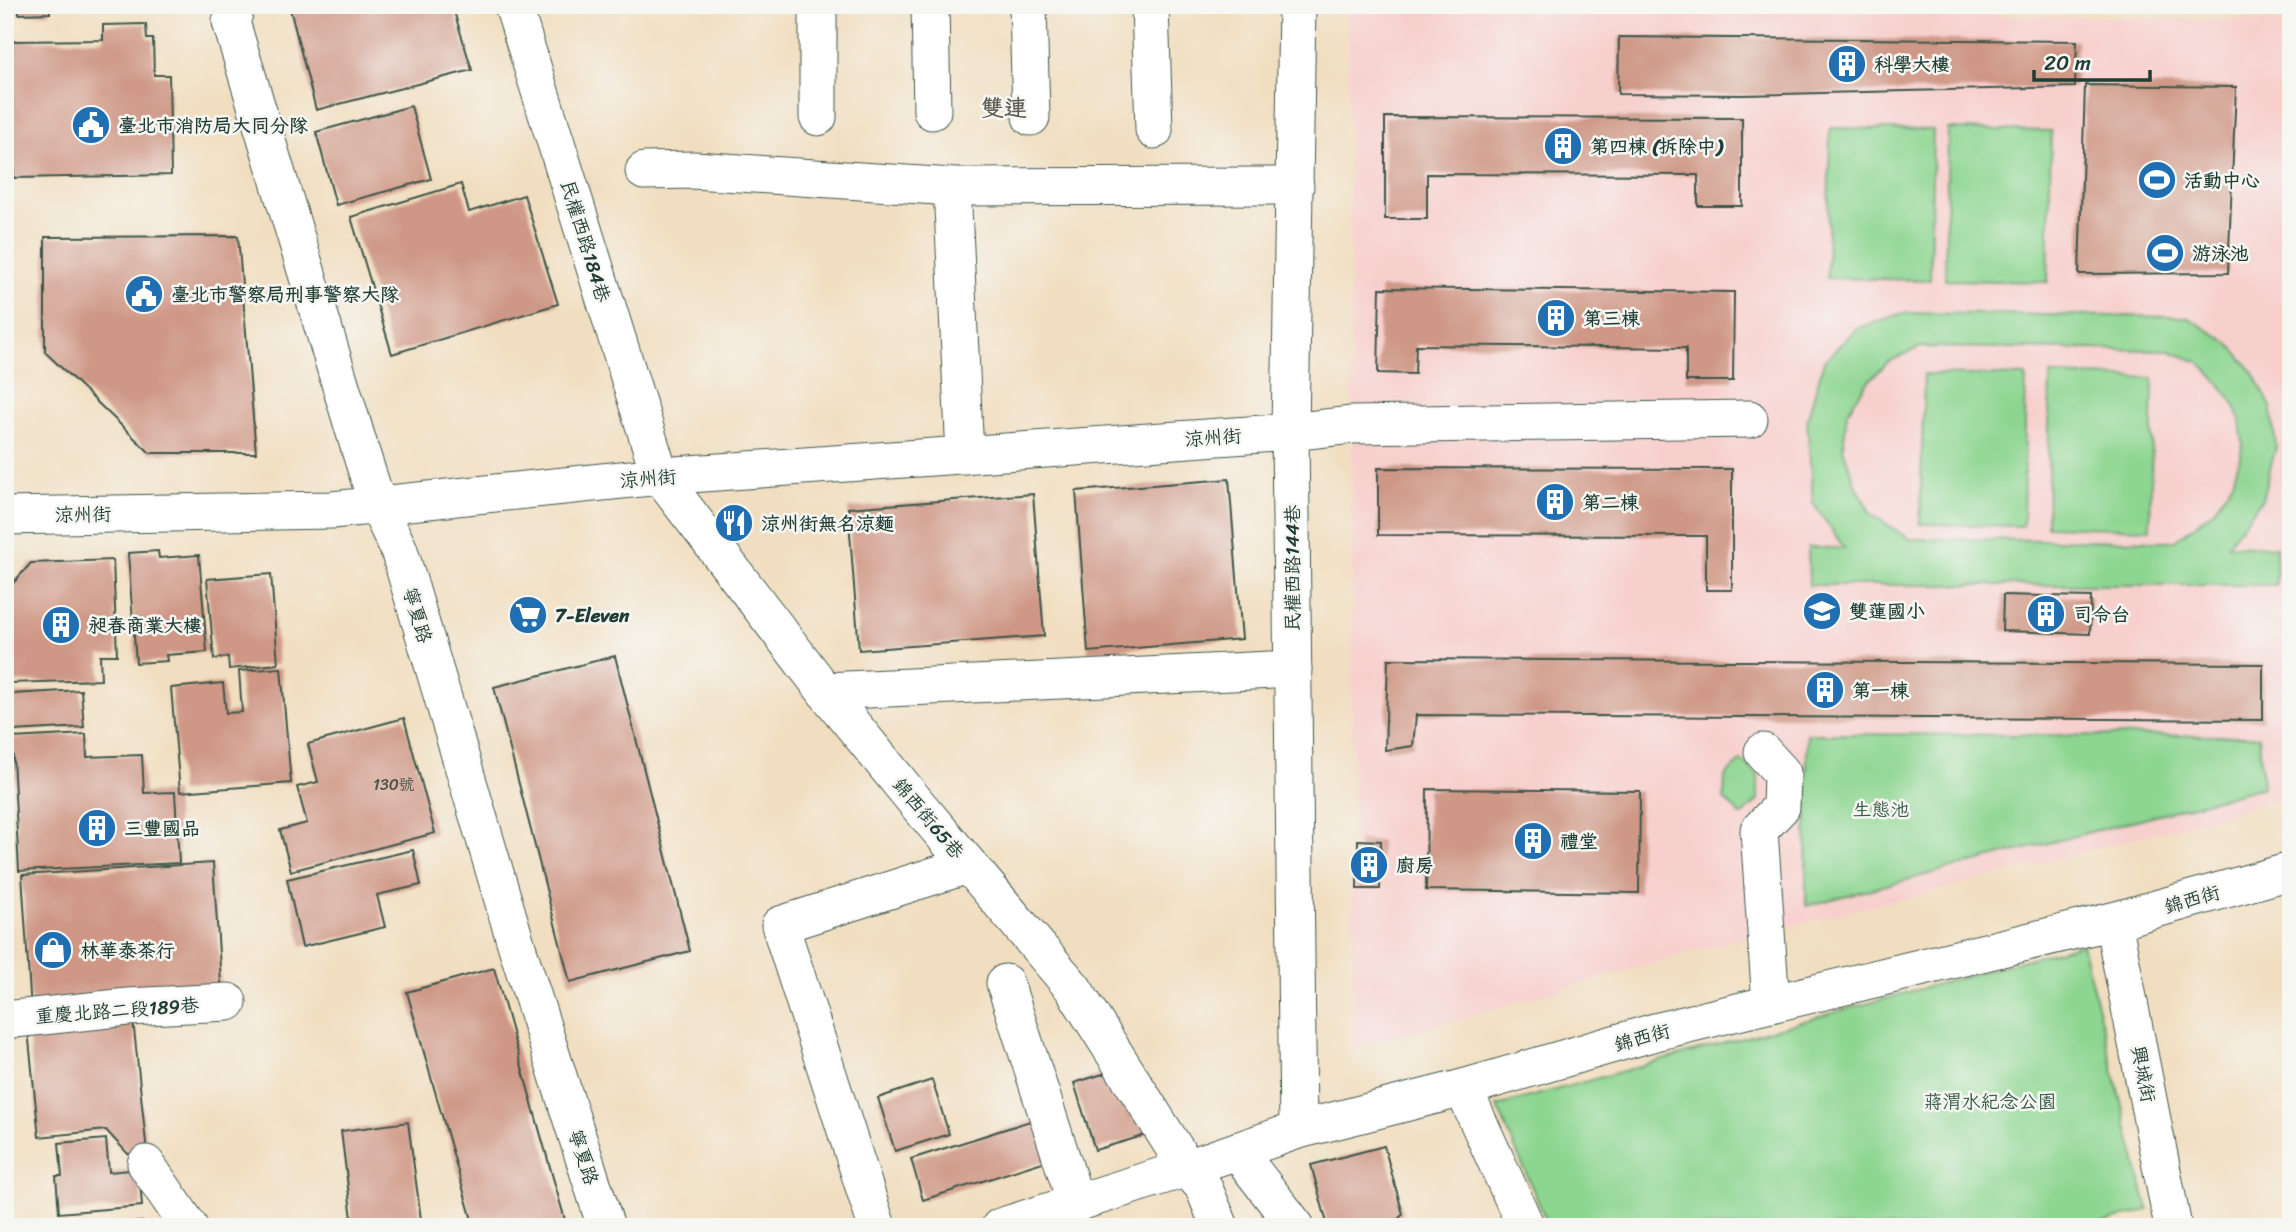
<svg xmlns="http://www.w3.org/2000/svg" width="2296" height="1232" font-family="Sriracha,'LXGW WenKai TC',sans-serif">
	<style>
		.built { fill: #f7d0cd }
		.green { fill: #8dd691; stroke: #568a62; stroke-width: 2; fill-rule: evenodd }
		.building { fill: #cf9886 }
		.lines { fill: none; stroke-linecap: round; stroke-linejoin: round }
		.minor-casing { stroke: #3e5549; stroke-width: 39 }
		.minor { stroke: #fff; stroke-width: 37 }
		.labels { text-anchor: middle; stroke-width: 5; stroke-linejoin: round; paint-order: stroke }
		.number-label { font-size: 16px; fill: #4b5448 }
		.poi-label { font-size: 19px; font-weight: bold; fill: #1f3d34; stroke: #f6f6f2; text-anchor: start }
		.street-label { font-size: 19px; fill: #1f3d34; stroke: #f6f6f2 }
		.park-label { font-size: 19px; fill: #355c47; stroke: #f6f6f2 }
		.quarter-label { font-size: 23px; font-weight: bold; fill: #5d5d51; stroke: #f6f6f2 }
	</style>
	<rect width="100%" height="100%" fill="#f6f6f2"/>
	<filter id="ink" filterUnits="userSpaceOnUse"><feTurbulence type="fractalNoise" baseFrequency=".0143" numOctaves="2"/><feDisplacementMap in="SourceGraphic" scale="14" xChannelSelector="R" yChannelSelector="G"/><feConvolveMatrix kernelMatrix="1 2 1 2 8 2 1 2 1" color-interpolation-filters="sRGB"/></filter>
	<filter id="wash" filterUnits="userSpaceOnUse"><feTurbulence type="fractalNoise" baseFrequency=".00686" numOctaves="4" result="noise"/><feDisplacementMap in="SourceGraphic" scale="28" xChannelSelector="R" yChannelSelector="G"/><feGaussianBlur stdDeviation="1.57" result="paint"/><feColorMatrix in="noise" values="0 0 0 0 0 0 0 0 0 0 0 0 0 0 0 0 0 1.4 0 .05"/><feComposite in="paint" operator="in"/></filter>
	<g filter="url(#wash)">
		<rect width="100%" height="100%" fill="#f1dec0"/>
		<path class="built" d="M1347,5H1474L2291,21V797L1934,892L1768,931L1353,1049L1352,425Z"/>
		<g class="green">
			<path d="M1830,128L1933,130L1930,280L1827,278Z"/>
			<path d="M1948,129L2051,131L2048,282L1945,280Z"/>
			<path d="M1903,313L2187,317L2229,343L2254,373L2271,407L2276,447L2262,499L2227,545L2276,547V585H1809L1808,548H1844L1813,503L1807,420L1824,361L1856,329ZM1920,347L2167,350L2199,362L2218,382L2233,401L2240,420L2243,446L2233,481L2214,510L2175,541L1910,539L1871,514L1854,481L1843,448L1847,412L1867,383L1888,362Z"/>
			<path d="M1924,374L2026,376L2023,526L1920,524Z"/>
			<path d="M2050,375L2153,378L2150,529L2047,526Z"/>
			<path d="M1807,734L2259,736L2263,787L1806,906Z"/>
			<path d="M1741,760L1758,775V800L1742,816L1724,799L1725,776Z"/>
			<path d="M2082,944L2148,1210L2087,1227H1549L1497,1106Z"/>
		</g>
		<g id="blocks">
			<g class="building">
				<path d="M19,5H50V13L19,14Z"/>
				<path d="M289,5H452L472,70L316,110Z"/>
				<path d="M146,24L147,39H153L154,75H169L171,175L14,178L11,41L103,40V25Z"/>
				<path d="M1619,37L2077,41L2075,87L1743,95L1618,94Z"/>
				<path d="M2085,85L2236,87L2228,273L2079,274Z"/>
				<path d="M411,106L431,179L336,205L316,132Z"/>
				<path d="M1385,117L1742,118V206H1698V175L1427,174V219H1385Z"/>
				<path d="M461,184L469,212L524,195L558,304L392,354L351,217Z"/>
				<path d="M238,236L256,453H150L45,352V237Z"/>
				<path d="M1380,288L1734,292L1733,381H1686V348L1416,345L1415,374L1378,373Z"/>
				<path d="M1378,468L1732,469V590H1706V536L1378,535Z"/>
				<path d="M1229,479L1242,639L1088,652L1076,491Z"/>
				<path d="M1033,494L1044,636L859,650L848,508Z"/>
				<path d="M158,551L159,558L199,555L207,652L166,655L167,661L136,663L128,553Z"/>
				<path d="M113,560L117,655H100L101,680L9,683L5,592L31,563Z"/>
				<path d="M271,574L278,664L229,669L228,657L214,659L207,579Z"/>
				<path d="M2003,595L2091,597L2090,634L2002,631Z"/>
				<path d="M615,656L690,951L570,982L494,687Z"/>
				<path d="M1388,659L2263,664V720L1416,715L1413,746L1385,750Z"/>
				<path d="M281,668L291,783L180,792L171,688L223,683L226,713L242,712L239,671Z"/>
				<path d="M81,690L84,727L13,731L12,694Z"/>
				<path d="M404,718L435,833L291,871L280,830L307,823L297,787L318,782L308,744Z"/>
				<path d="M86,734L87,757L142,755L144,793L175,792L179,863L19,871L12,738Z"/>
				<path d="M1427,789L1640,791L1639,893L1426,890Z"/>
				<path d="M1358,840L1381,841L1380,889H1357Z"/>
				<path d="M413,850L421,885L377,895L385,927L302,947L287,879Z"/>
				<path d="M213,863L222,998L31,1010L22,875Z"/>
				<path d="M494,968L540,1132L567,1227H474L430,1074L407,992Z"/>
				<path d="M132,1010L147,1152L128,1154L106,1130L39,1137L27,1021Z"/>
				<path d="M1132,1065L1153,1133L1095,1150L1074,1083Z"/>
				<path d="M932,1080L949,1134L895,1151L878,1098Z"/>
				<path d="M1049,1115V1160L923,1200L911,1159Z"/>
				<path d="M408,1122L422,1227H353L341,1131Z"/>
				<path d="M106,1139L109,1172L139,1169L142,1206L59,1213L56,1176H62L59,1143Z"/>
				<path d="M1384,1146L1403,1214L1391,1227H1328L1311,1165Z"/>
				<path d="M143,1222V1227H109V1225Z"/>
			</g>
		</g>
	</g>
	<g filter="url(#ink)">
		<use href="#blocks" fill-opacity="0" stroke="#3e5549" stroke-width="2"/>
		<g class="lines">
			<g class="minor-casing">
				<g id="minor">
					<path d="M237,5L231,22L362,456L378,506L399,550L517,947L606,1227"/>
					<path d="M513,5L660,476L825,691L918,805L1073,988L1187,1168L1203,1186L1220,1227"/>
					<path d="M930,5L932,111"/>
					<path d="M1028,5L1031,117"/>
					<path d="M1150,5L1154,130"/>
					<path d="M1297,5L1290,432L1298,1130"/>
					<path d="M818,117V5"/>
					<path d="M644,171L694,170L952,187L1295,186"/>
					<path d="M952,187L965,455"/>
					<path d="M5,516L332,510L660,476L1290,432L1352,425L1749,419"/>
					<path d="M825,691L1293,669"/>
					<path d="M1763,752L1782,773L1781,807L1759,830L1771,1004"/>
					<path d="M2113,921L2173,1227"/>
					<path d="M1005,983L1076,1203"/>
					<path d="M5,1020L128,1007L228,1002"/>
					<path d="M1463,1088L1526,1227"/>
					<path d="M1237,1151L1296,1227"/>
					<path d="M146,1164L189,1227"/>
					<path d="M877,1227L780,925L968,865"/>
					<path d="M1000,1227L1187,1168L1298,1130L1463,1088L1655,1032L2113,921L2291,871"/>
				</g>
			</g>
			<use href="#minor" class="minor"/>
		</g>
	</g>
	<defs>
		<g id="building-disc" transform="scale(2.0125)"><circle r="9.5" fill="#1f6fb2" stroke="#f6f6f2"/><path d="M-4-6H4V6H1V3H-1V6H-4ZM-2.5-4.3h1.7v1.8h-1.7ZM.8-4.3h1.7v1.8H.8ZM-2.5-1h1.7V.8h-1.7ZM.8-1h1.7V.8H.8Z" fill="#fff"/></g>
		<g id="civic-disc" transform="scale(2.0125)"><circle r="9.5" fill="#1f6fb2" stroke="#f6f6f2"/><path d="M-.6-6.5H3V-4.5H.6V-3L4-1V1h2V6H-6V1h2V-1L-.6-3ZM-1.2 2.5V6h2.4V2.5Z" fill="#fff"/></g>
		<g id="stadium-disc" transform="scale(2.0125)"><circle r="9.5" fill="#1f6fb2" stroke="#f6f6f2"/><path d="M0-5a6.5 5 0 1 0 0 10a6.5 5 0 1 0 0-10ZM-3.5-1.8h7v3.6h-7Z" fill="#fff"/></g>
		<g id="restaurant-disc" transform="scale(2.0125)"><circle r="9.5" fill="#1f6fb2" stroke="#f6f6f2"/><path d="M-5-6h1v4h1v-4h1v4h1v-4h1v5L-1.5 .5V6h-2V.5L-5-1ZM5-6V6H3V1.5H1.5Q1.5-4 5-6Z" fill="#fff"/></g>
		<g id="school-disc" transform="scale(2.0125)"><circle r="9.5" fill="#1f6fb2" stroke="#f6f6f2"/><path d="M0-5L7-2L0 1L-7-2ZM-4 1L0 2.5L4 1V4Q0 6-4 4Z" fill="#fff"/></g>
		<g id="supermarket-disc" transform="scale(2.0125)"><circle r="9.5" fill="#1f6fb2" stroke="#f6f6f2"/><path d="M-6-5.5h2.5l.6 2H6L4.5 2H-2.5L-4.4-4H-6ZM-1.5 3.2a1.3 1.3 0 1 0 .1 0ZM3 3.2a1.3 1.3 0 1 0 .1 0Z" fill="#fff"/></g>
		<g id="shop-disc" transform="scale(2.0125)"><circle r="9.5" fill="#1f6fb2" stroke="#f6f6f2"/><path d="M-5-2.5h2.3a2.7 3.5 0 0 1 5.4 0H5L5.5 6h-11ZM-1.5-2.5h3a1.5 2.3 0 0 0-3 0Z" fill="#fff"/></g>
	</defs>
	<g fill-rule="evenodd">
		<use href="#building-disc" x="1847" y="64"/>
		<use href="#civic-disc" x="91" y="125"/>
		<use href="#building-disc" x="1563" y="146"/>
		<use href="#stadium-disc" x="2157" y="180"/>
		<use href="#stadium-disc" x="2165" y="253"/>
		<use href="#civic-disc" x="144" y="294"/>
		<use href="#building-disc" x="1556" y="318"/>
		<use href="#building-disc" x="1555" y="502"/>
		<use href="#restaurant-disc" x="734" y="523"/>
		<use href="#school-disc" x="1822" y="611"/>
		<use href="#building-disc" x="2046" y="614"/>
		<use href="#supermarket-disc" x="528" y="615"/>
		<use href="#building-disc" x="61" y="625"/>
		<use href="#building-disc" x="1825" y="690"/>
		<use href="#building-disc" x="97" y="828"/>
		<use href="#building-disc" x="1533" y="841"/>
		<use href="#building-disc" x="1369" y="865"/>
		<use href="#shop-disc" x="53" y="950"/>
	</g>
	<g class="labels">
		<g class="number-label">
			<text x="394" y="790">130號</text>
		</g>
		<g class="poi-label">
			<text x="1874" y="71">科學大樓</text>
			<text x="118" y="132">臺北市消防局大同分隊</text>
			<text x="1590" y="153">第四棟 (拆除中)</text>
			<text x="2184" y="187">活動中心</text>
			<text x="2192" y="260">游泳池</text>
			<text x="171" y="301">臺北市警察局刑事警察大隊</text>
			<text x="1583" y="325">第三棟</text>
			<text x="1582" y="509">第二棟</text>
			<text x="761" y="530">涼州街無名涼麵</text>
			<text x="1849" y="618">雙蓮國小</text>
			<text x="2073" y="621">司令台</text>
			<text x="555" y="622">7-Eleven</text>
			<text x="88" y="632">昶春商業大樓</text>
			<text x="1852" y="697">第一棟</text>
			<text x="124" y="835">三豐國品</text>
			<text x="1560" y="848">禮堂</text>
			<text x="1396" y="872">廚房</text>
			<text x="80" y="957">林華泰茶行</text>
		</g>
		<g class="street-label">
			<text transform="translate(586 241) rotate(73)" y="7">民權西路184巷</text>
			<text transform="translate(1213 437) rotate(-4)" y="7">涼州街</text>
			<text transform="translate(648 478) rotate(-5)" y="7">涼州街</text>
			<text transform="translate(83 514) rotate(-1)" y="7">涼州街</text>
			<text transform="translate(1292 568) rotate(-90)" y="7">民權西路144巷</text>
			<text transform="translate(418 615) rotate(73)" y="7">寧夏路</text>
			<text transform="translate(929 818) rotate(50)" y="7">錦西街65巷</text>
			<text transform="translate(2192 899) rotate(-16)" y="7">錦西街</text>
			<text transform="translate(117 1010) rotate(-4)" y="7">重慶北路二段189巷</text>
			<text transform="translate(1642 1037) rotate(-15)" y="7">錦西街</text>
			<text transform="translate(2144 1074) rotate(79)" y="7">興城街</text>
			<text transform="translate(584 1157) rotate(72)" y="7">寧夏路</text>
		</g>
		<g class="park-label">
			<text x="1881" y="816">生態池</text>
			<text x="1990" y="1108">蔣渭水紀念公園</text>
		</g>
		<g class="quarter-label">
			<text x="1004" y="116">雙連</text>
		</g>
	</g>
	<rect width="2296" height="1232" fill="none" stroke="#f6f6f2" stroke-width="28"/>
	<path d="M2034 70v10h116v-10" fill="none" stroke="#1f3d34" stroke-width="3.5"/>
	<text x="2044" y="70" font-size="21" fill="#1f3d34" stroke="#f6f6f2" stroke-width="5" paint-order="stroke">20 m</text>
</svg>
